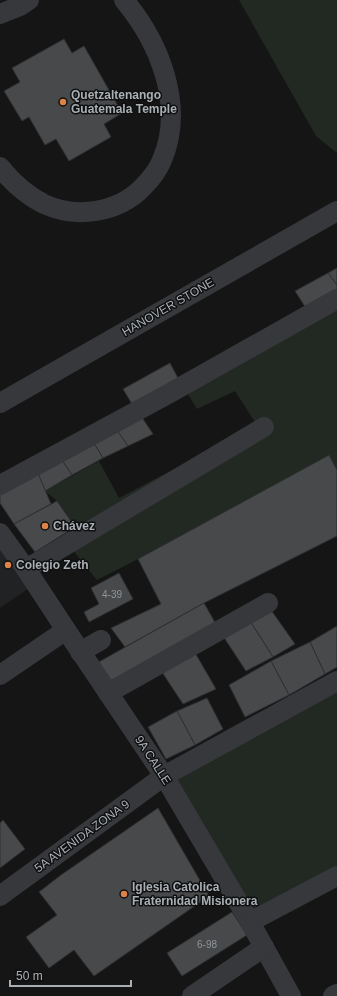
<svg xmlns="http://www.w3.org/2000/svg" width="337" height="996" font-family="Helvetica,sans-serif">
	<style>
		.built { fill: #212223 }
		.green { fill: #222822 }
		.building { fill: #47494b; stroke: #2f3032 }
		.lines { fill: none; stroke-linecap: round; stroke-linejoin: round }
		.minor { stroke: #36383b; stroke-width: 20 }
		.poi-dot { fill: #db8348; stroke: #101011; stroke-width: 1.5 }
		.labels { text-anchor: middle; stroke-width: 3; stroke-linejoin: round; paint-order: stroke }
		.number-label { font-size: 10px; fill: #90969a }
		.poi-label { font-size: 12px; font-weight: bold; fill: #a9b0b5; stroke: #101011; text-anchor: start }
		.street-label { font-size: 12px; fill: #a9b0b5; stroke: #101011 }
	</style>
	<rect width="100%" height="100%" fill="#151516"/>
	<path class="built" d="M0,543L31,587L0,608Z"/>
	<g class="green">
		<path d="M239,0H337V153L316,136Z"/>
		<path d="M337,299V470L329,455L138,559L97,580L61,536L74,527L57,501L45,491L99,461L119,498L257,425L235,391L197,409L183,386Z"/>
		<path d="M337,686V871L254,913L171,778Z"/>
	</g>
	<g class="building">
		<path d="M64,39L72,53L84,46L122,113L104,124L111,137L69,161L56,139L45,145L29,117L22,121L4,91L20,82L12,68Z"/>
		<path d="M337,268V285L328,273Z"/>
		<path d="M328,273L337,285V293L306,308L295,291Z"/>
		<path d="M170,363L180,382L135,409L123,389Z"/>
		<path d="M141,416L153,434L128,446L116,429Z"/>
		<path d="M116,429L128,446L103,458L92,440Z"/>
		<path d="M92,440L103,458L72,475L60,457Z"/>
		<path d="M329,455L337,470V536L204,603L125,647L111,628L161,604L138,559Z"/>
		<path d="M60,457L72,475L45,491L37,471Z"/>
		<path d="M37,471L51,504L14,524L0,503V493Z"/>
		<path d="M57,501L75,527L35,552L14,524Z"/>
		<path d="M119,573L133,599L89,622L84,612L99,604L91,588Z"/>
		<path d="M204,603L217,626L113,685L97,663Z"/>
		<path d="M271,610L295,644L273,657L250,621Z"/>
		<path d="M250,621L273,657L246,671L223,636Z"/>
		<path d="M337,626V667L325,674L310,642Z"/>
		<path d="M310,642L325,674L289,695L271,661Z"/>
		<path d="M194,651L216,689L183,704L160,669Z"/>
		<path d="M271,661L289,695L245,717L229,685Z"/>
		<path d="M207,698L223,729L195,745L177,711Z"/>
		<path d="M177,711L195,745L166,759L148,727Z"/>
		<path d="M158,808L209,896L94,976L74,950L49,968L26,937L57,915L39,892L61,875Z"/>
		<path d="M3,820L25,849L0,868V823Z"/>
		<path d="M232,912L247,935L182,976L167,953Z"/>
	</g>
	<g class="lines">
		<g class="minor">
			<path d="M0,14L20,6L29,0"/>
			<path d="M0,167C12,182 26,195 44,204C76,219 118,213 143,187C150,180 158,170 162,160C185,106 160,43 124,0"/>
			<path d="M0,403L337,211"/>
			<path d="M0,485L170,393L337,299"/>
			<path d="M0,533L26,569L66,630L164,776L250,922L291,996"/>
			<path d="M26,569L264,427"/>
			<path d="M80,652L101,640"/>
			<path d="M0,675L66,630"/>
			<path d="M108,693L268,603"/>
			<path d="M0,896L164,776L337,681"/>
			<path d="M250,922L337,876"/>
			<path d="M192,996L264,947"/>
			<path d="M333,996L337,994"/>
		</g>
	</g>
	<g class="poi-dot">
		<circle cx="63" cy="102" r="4"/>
		<circle cx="45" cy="526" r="4"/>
		<circle cx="8" cy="565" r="4"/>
		<circle cx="124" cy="894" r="4"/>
	</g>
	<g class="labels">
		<g class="number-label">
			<text x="112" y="598">4-39</text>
			<text x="207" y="948">6-98</text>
		</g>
		<g class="poi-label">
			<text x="71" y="99">Quetzaltenango<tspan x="71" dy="14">Guatemala Temple</tspan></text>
			<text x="53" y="530">Chávez</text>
			<text x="16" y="569">Colegio Zeth</text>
			<text x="132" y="891">Iglesia Catolica<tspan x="132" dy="14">Fraternidad Misionera</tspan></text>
		</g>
		<g class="street-label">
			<text transform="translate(168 307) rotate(-30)" y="4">HANOVER STONE</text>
			<text transform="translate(153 760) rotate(57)" y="4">9A CALLE</text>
			<text transform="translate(82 836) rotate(-36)" y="4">5A AVENIDA ZONA 9</text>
		</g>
	</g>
	<path d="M10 980v6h121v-6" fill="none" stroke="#a9b0b5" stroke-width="2"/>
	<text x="16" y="980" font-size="12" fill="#a9b0b5" stroke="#101011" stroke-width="3" paint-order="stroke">50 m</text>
</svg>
